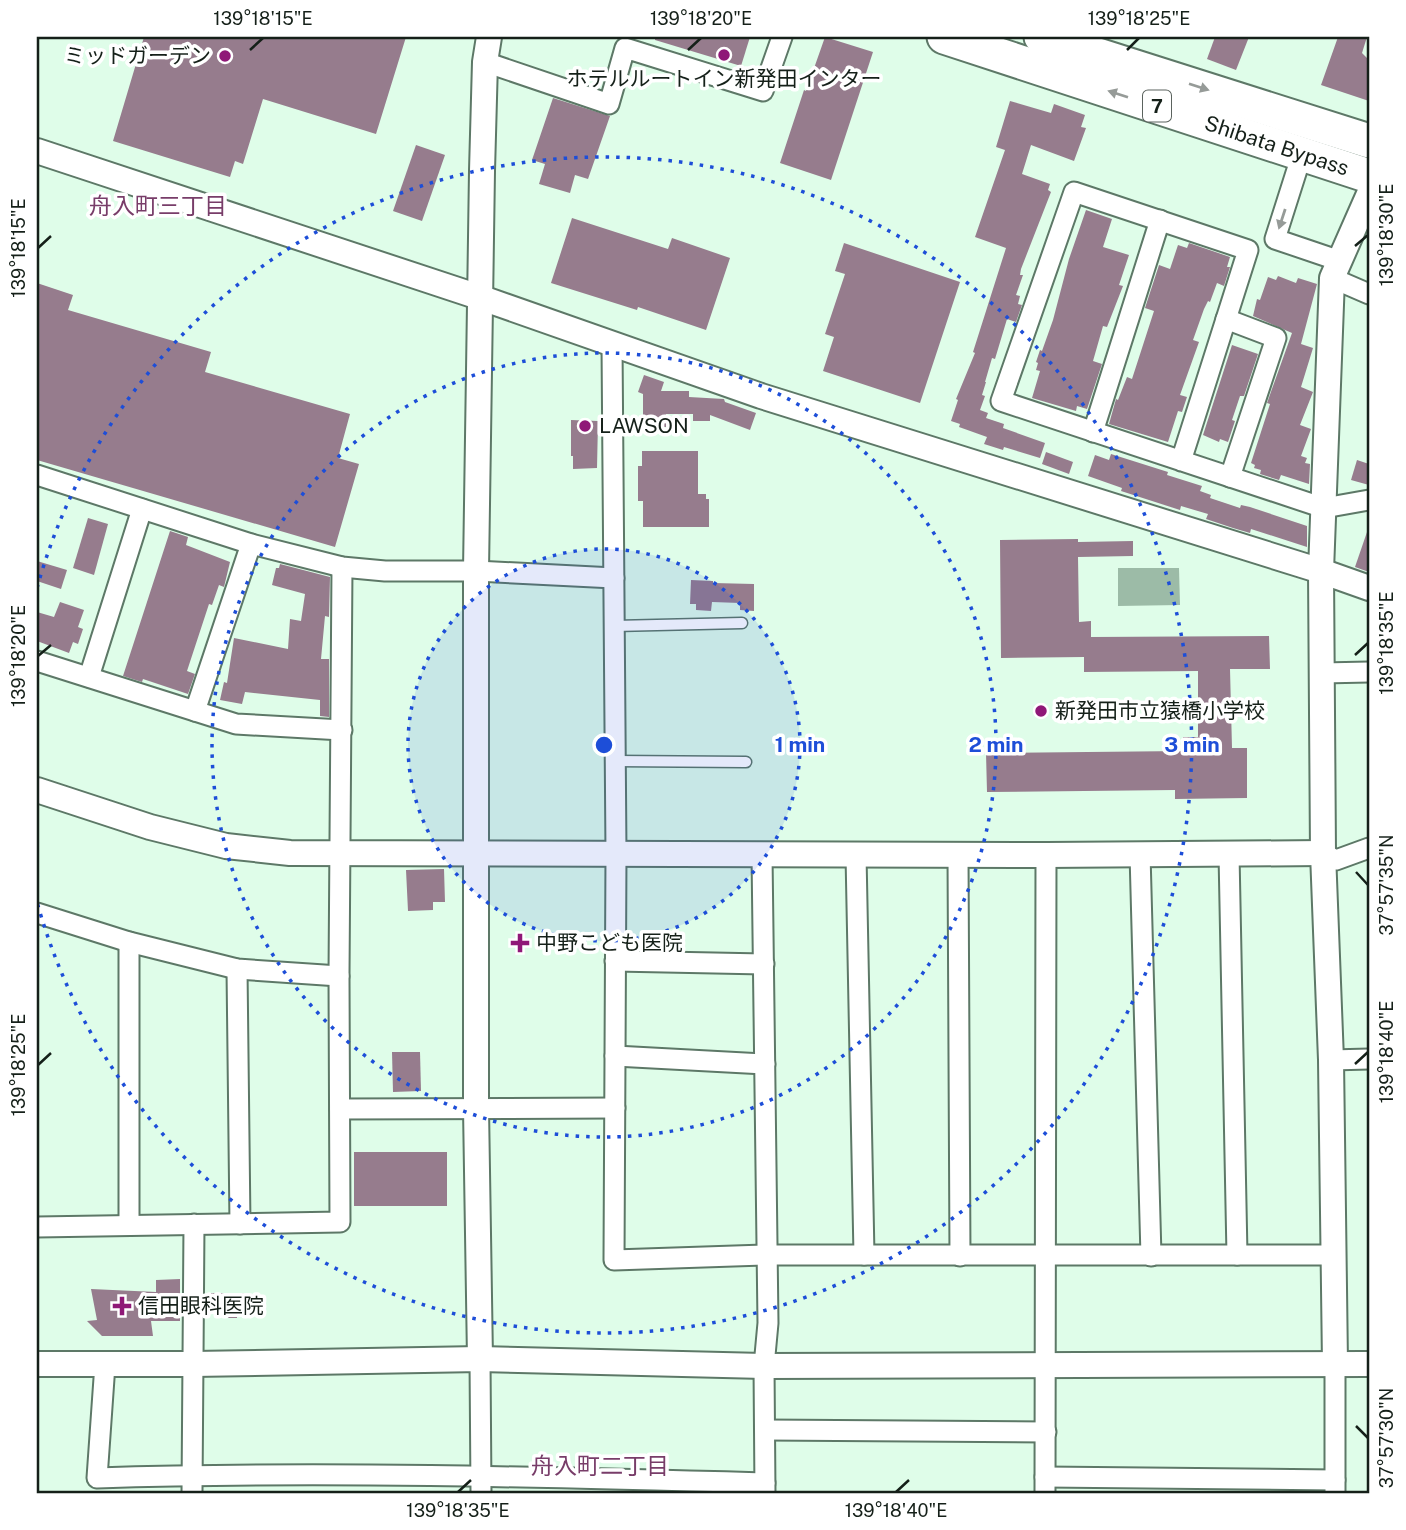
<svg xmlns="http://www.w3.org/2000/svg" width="1406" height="1530" font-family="'Public Sans','Noto Sans JP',sans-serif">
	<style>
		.water { fill: #9cbba7 }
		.building { fill: #967c8d }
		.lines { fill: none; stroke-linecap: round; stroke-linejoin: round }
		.service-casing { stroke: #5d7867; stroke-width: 13 }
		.minor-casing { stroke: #5d7867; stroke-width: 23 }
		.tertiary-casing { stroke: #5d7867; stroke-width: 28 }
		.trunk-casing { stroke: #5d7867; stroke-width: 37 }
		.service { stroke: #fff; stroke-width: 10 }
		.minor { stroke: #fff; stroke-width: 19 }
		.tertiary { stroke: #fff; stroke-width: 24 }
		.trunk { stroke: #fff; stroke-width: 33 }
		.oneway { fill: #969b98 }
		.ticks { fill: none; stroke: #152019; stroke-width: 2.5 }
		.ring { fill: none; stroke: #1d4ed8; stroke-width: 3.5; stroke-dasharray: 3.5 7 }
		.poi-dot { fill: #8f1877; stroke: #fff; stroke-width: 2.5 }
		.labels { text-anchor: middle; stroke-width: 7; stroke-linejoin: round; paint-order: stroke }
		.shield { fill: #fff; stroke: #5b635e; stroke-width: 2 }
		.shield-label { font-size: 19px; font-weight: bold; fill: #152019 }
		.poi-label { font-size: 21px; fill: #152019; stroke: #fff; text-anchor: start }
		.street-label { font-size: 21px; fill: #152019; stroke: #fff }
		.neighbourhood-label { font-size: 23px; fill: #783d69; stroke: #fff }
		.centre { fill: #1d4ed8; stroke: #fff; stroke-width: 3.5 }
		.ring-label { font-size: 21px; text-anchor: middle; font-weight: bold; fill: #1d4ed8; stroke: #fff; stroke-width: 7; stroke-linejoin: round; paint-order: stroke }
		.neatline { fill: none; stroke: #152019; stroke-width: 2.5 }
		.ticks-label { font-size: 18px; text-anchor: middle; fill: #152019 }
	</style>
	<rect width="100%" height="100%" fill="#dffde9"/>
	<path class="water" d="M1118,568H1179L1180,605L1118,606Z"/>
	<g class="building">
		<path d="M144,37H406L376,134L263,99L243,164L235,161L230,177L113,141Z"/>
		<path d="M655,37H750L741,66L655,40Z"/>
		<path d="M825,37L873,52L831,180L780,163L804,90L806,91Z"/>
		<path d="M1215,37H1249L1236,70L1207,59Z"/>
		<path d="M1338,37H1367L1362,53L1369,60V101L1321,85Z"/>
		<path d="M553,98L610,116L588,179L575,175L570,193L539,184L545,164L532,160Z"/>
		<path d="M1010,101L1051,113L1054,104L1085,115L1081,127L1086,128L1074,161L1031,145L1022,174L1050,184L1048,190L1051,192L1021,269L1020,275H1023L1016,295L1020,296L1018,304L1022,305L1016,322L1007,319L995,359L992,358L985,382H986L982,395L985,396L980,410L988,413L986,418L1004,424L1003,428L1045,443L1040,458L1004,447L1003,450L984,444L987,437L959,427L960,424L951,421L958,400L956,399L975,353L973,352L1006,248L975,237L1005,150L996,147Z"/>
		<path d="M416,145L445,155L422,221L393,211Z"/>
		<path d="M1086,210L1112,219L1103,247L1129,255L1119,285L1123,286L1107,327L1103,326L1093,361L1102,364L1087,409L1077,406L1076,411L1032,398L1040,371L1036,370L1038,363L1036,362L1040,350L1042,351L1053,320L1069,259Z"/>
		<path d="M572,218L668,249L672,238L730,258L706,330L638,307L637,310L551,283Z"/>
		<path d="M844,243L960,282L920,403L823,371L834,337L825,334L845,274L835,271Z"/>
		<path d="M1189,243L1230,257L1227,267H1230L1224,286L1217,283L1210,302L1208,301L1204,309L1193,340L1199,342L1180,395L1187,397L1182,412L1178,411L1168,442L1109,424L1116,399L1118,400L1127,377L1132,379L1154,311L1145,308L1159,265L1170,269L1178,245L1187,248Z"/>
		<path d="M1278,276L1296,283L1298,278L1317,284L1301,344L1313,348L1301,387L1313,392L1300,425L1311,429L1301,456L1307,458L1305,463L1310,464L1309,484L1281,475L1279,480L1260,474L1261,470L1254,468L1255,465L1251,463L1270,404L1267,403L1292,333L1253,316L1257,299L1260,300L1268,277L1276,280Z"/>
		<path d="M37,283L73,295L68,310L211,352L205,372L350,414L338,458L359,464L335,547L37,460Z"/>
		<path d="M1232,345L1258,354L1244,396H1240L1232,420L1235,421L1228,442L1220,439L1219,442L1203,435Z"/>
		<path d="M644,375L664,382L661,391H689V397L724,399L725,402L756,413L750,430L710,415V421H693V414H666V427H643V394L638,392Z"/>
		<path d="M571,420L598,421L597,468L573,469V456H571Z"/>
		<path d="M642,451H698V494H706V499H709V527H643V501H638V466H642Z"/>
		<path d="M1046,452L1073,462L1069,474L1042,464Z"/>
		<path d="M1111,454L1168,472L1167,475L1202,486L1200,491L1211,495L1210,498L1240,508L1241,505L1250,507L1307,526V547L1251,529L1250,533L1233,528L1206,519L1208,514L1181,506L1180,510L1121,491L1122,488L1088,476L1095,455L1109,460Z"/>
		<path d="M1357,460L1369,464V485L1351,480Z"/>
		<path d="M88,518L108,524L94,575L73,568Z"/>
		<path d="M170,531L188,537L186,545L230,562L224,587L219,585L212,605L209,604L187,671L195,674L188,694L143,679L142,682L123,676Z"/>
		<path d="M1367,532H1369V572L1355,567Z"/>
		<path d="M1078,539V542L1133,541V556L1078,557L1079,622L1091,621V637L1269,636L1270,669H1230L1232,748H1247V798L1175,799V790L987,792L986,753L1184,751L1183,737H1198V671L1084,672V657L1001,658L1000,540Z"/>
		<path d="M37,561L67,570L61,589L37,581Z"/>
		<path d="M280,564L330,577L329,617L325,616L321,659H329V717L320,716V700L245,692L242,704L220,700L224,682L227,683L234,638L288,649L290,619L301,621L305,594L272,585L276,568H279Z"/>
		<path d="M691,580L713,581V583L754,584V611L740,610V603L712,602L711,611L696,610V604H690Z"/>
		<path d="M60,602L84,610L78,627L83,629L78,644L73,642L69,653L37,641V612L54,617Z"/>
		<path d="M444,869L445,902H433V910L408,911L406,870Z"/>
		<path d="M392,1052H420L421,1091L393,1092Z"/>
		<rect x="354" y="1152" width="93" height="54"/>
		<path d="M180,1279V1321H151L153,1336H102L87,1321L97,1320L91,1289L156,1292V1280Z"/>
		<path d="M208,1293H245V1311H237V1318H223V1310H208Z"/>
	</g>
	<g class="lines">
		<g class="service-casing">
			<g id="service">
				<path d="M614,626L742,623"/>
				<path d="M615,761L746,762"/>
			</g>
		</g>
		<g class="minor-casing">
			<g id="minor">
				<path d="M485,62L609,104L625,48L763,91L782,37"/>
				<path d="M1302,154L1275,239L1340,261"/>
				<path d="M1332,278L1369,294"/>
				<path d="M1226,319L1276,338L1230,477"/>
				<path d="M612,344L616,854L614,1260L767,1255H1333"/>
				<path d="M1093,432L1160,220"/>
				<path d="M1181,461L1248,250L1074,192L1001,401L1324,508L1369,500"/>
				<path d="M37,475L251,544L342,567L385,571H476L614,578"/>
				<path d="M37,661L236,724L342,730"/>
				<path d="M1322,673L1369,672"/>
				<path d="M89,677L142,509"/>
				<path d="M195,711L251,544"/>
				<path d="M1323,853L1336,860L1369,848"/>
				<path d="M1140,854L1151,1256"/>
				<path d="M1229,854L1237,1255"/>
				<path d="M762,855L768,1323L764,1366L765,1493"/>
				<path d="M856,855L864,1255"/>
				<path d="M958,855L960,1256"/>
				<path d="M37,913L129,942L237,969L339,976"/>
				<path d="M129,942V1225"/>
				<path d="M615,961L764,964"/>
				<path d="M237,969L240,1224"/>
				<path d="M615,1056L765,1064"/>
				<path d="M1331,1060L1369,1059"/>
				<path d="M340,1109L615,1108"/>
				<path d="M37,1227L340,1222L339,976L342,567"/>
				<path d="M480,1359L481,1493"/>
				<path d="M105,1364L97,1478C320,1471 542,1477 765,1483"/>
				<path d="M765,1430L1046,1432"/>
				<path d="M1045,1477L1335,1480"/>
				<path d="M1335,1492V1364"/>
				<path d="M192,1493L194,1224"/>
				<path d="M1045,1493L1046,855"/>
			</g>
		</g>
		<g class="tertiary-casing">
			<g id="tertiary">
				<path d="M37,151L479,297L761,396L1321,571L1369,588"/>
				<path d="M37,790L150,827L226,846L290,853L1046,855L1323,853"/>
				<path d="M480,1359L476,1108V571L482,171L485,62L489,37"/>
				<path d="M37,1364H193L480,1359L764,1366L1369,1364"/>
				<path d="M1335,1364L1331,1060L1323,853L1321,571L1332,278L1369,194"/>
			</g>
		</g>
		<g class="trunk-casing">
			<g id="trunk">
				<path id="s1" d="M944,37L1369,176"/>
				<path d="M1041,37L1369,141"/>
			</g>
		</g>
		<use href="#service" class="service"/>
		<use href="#minor" class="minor"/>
		<use href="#tertiary" class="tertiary"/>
		<use href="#trunk" class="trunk"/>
	</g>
	<defs><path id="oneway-solid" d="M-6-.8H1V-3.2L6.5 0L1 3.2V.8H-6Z" transform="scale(1.75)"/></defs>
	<g class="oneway">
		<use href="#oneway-solid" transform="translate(1199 87) rotate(18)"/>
		<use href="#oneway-solid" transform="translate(1118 94) rotate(-162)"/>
		<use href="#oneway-solid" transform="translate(1282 219) rotate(108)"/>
	</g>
	<path class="ticks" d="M250,50L263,38M688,50L701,38M1127,50L1139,38M1355,246L1368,235M38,248L51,236M1355,655L1368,643M38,656L51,645M1356,872L1368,885M1355,1064L1368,1052M38,1065L51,1053M1356,1426L1368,1438M458,1492L471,1480M896,1492L909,1480"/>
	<circle cx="604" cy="745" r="196" fill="#1d4ed8" fill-opacity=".12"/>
	<g class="ring">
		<circle cx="604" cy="745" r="196"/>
		<circle cx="604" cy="745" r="392"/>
		<path d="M37 588A588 588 0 1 1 37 902"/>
	</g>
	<g class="poi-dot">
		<circle cx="724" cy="55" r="7"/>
		<circle cx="225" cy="56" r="7"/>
		<circle cx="585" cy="426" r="7"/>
		<circle cx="1041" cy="711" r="7"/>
		<path d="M516.5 932.5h7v7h7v7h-7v7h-7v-7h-7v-7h7z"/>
		<path d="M118.5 1295.5h7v7h7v7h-7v7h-7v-7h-7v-7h7z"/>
	</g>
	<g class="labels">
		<rect class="shield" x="1143" y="90.5" width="28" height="31" rx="5"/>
		<g class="shield-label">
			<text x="1157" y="113">7</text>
		</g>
		<g class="poi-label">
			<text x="211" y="63" text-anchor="end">ミッドガーデン</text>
			<text x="724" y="86" text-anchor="middle">ホテルルートイン新発田インター</text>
			<text x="599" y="433">LAWSON</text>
			<text x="1055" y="718">新発田市立猿橋小学校</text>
			<text x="536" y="950">中野こども医院</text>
			<text x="138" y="1313">信田眼科医院</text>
		</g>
		<g class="street-label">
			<text dy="7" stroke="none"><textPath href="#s1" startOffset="350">Shibata Bypass</textPath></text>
		</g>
		<g class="neighbourhood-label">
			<text x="158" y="214">舟入町三丁目</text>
			<text x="600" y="1474">舟入町二丁目</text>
		</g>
	</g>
	<circle cx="604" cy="745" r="10" class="centre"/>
	<g class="ring-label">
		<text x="800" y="752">1 min</text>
		<text x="996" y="752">2 min</text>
		<text x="1192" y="752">3 min</text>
	</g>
	<rect width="1406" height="1530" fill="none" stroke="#ffffff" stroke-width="77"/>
	<rect x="38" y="38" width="1330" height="1454" class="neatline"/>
	<g class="ticks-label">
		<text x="263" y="25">139°18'15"E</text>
		<text x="701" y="25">139°18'20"E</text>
		<text x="1139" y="25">139°18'25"E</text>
		<text transform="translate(1387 235) rotate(-90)" y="6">139°18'30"E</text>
		<text transform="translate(19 248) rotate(-90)" y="6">139°18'15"E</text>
		<text transform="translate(1387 643) rotate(-90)" y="6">139°18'35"E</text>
		<text transform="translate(19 656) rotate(-90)" y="6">139°18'20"E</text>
		<text transform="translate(1387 885) rotate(-90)" y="6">37°57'35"N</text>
		<text transform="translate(1387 1052) rotate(-90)" y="6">139°18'40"E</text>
		<text transform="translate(19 1065) rotate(-90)" y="6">139°18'25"E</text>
		<text transform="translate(1387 1438) rotate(-90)" y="6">37°57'30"N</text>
		<text x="458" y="1517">139°18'35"E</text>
		<text x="896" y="1517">139°18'40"E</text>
	</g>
</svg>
